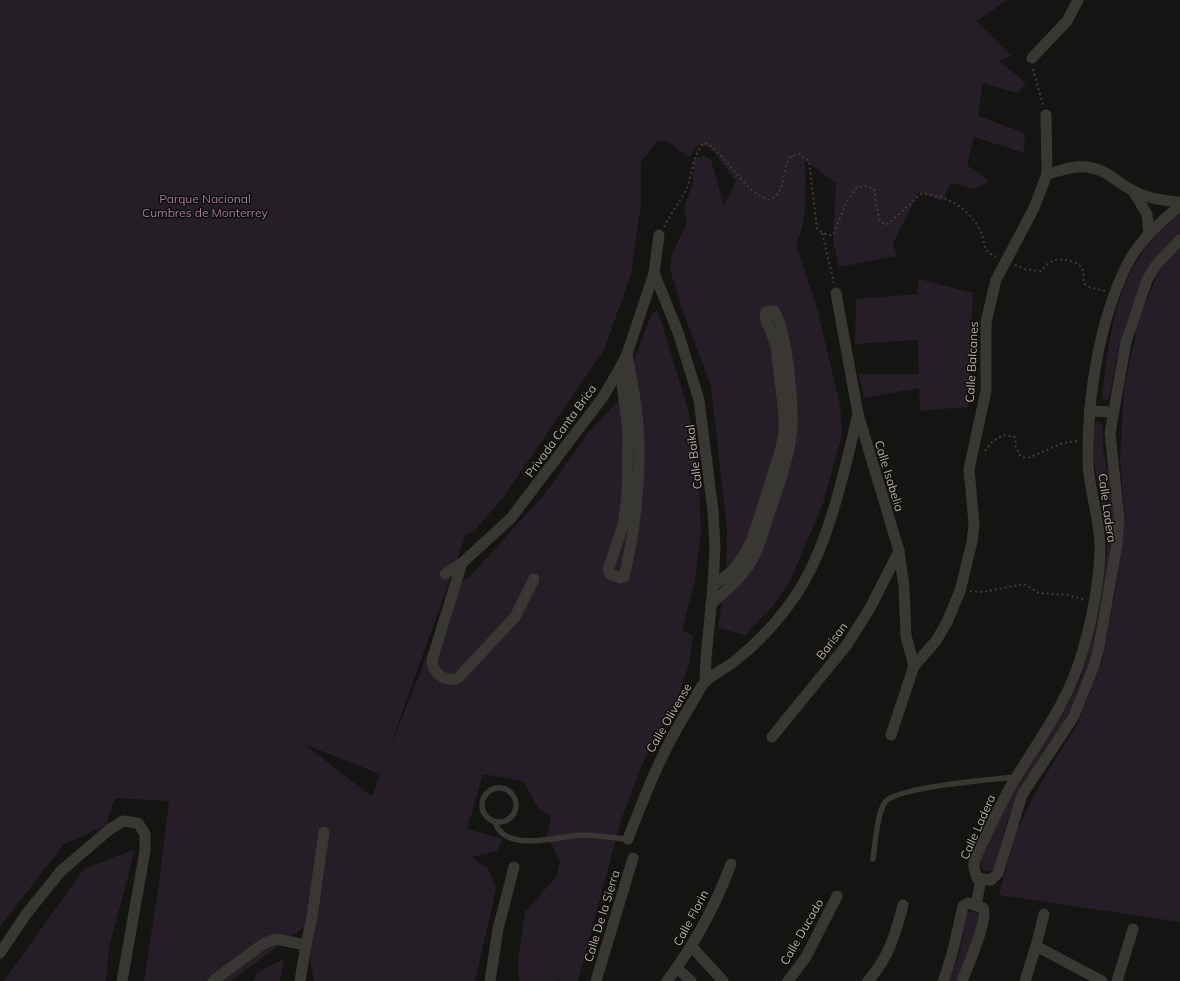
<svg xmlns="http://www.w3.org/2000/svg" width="1180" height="981" font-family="Mulish,sans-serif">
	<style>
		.green { fill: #261e26; fill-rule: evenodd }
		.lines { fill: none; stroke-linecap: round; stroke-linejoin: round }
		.path { stroke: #403d39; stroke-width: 2; stroke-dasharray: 2 3; stroke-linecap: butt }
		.service { stroke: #393733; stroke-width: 5.5 }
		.minor { stroke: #393733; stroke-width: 11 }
		.labels { text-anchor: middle; stroke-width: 3; stroke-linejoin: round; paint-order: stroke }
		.park-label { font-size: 12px; fill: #a0799f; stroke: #0f0e0d }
		.street-label { font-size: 12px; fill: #b4aea3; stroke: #0f0e0d }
	</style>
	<rect width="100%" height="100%" fill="#141412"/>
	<g class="green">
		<path d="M0,0H1008L976,21L1011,56L999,61L1026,83L1017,93L983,83L978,116L1025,133L1024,153L974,137L967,165L989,181L974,189L951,183L942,201L919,192L893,243L897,256L839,267L833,241L836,183L805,160C805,188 809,218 796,244L817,308L840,405L842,435L823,503L791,579L772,607L745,635L718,628L726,579L727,529L711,386L682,309L670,269L672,254L687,223L684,209L693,181L694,160L704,155L711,160L724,206L736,181L710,147L698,145L689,157L668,142L658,140L641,162V204L631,274L604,350L502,499L474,531L466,534L386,758L453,590L471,575L544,495L588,433L619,400L652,313L658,311L689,413L699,483L701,532L695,581L682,630L693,636L689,664L677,700L644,760L621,820L578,981H559L558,979L557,981H519L518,961L525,912L556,877L560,861L547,837L551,816L538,808L523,781L483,774L467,829L503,839L497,851L471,857L488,868L496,889L475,981H314L304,927L231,981H144L159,883L169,801L115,798L106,825L63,845L0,927ZM304,744L380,774L372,796H371Z"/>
		<path d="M1180,214V234L1170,243L1139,287L1125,326L1117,356L1110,396L1107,400H1104L1102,397C1111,325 1117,261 1180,214Z"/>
		<path d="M1180,245V922L999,895L1016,831L1043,779L1078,723L1102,661L1116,587L1125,517L1120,459L1124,388L1139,320L1160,268Z"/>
		<path d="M919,279L973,293L968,407L920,411L919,388L864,398L859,374H919L918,340L855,344L856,299L917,294Z"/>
		<path d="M1099,421L1103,426V449L1111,485L1114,510L1112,545L1095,645L1085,679L1071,710L1015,801L1006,824L994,869L986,872L982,869L980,863L998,820L1010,798L1066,708L1081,678L1090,644L1107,552V535L1094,462V424Z"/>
		<path d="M135,849L109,948L106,981H4L84,869Z"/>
		<path d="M969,912H975L979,915L977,929L958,981H948C960,960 963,938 966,914Z"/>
		<path d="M284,959L280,981H253L258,972Z"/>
	</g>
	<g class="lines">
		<g class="path">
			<path d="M1033,69L1043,105"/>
			<path d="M664,227C670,215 678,204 685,192C693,176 691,157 704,143C721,146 744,194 770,200C788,190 780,171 791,156L800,154L809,161L817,228L822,233L830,235L834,233L847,201L857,187L867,186L874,189L879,219L884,224H888L921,194C947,195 967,207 980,230C987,242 979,250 997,257"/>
			<path d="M822,233L834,283"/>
			<path d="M1015,265L1025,269L1041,271C1044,267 1048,263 1053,261C1060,257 1081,261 1083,271C1085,276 1081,281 1086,285C1091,289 1099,289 1105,291"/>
			<path d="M985,451L992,442L1003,435L1015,437L1016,447L1021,457L1028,458L1063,443L1078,441"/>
			<path d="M970,591L983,592L1024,584L1039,593L1067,595L1085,600"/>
		</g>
		<g class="service">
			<circle cx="499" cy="805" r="17"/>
			<path d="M495,822C505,854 558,836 582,835C597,835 613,838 628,839"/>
			<path d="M873,859C875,845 877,813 885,802C897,787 993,779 1016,777"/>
		</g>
		<g class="minor">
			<path d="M1032,58L1067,21L1078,0"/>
			<path d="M1047,174C1060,171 1074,165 1087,167C1106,169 1116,182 1132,190C1146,198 1165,201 1180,202"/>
			<path d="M1133,191L1147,214L1149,234"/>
			<path d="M1180,206C1161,221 1141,239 1129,261C1099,318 1087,398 1088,462C1089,492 1101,521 1100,551C1099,584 1092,618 1083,650C1070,698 1043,734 1017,776C1000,803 987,833 974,862V868L977,878L991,880L998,873L1022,795L1074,716L1094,666L1099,647L1117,544L1119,518L1110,433L1126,342L1147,280L1156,265L1180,240"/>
			<path d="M659,235L654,273L678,332L699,400L713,511L715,547L713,586L706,658L705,682"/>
			<path d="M836,293L858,414L899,551L904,587L906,636L914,666"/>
			<path d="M620,368L628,430L627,496L623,525L608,570L610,574L620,578L624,577C637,524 643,460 636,405C633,388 630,371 627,354"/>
			<path d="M1089,411L1112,412"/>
			<path d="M462,563L432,660C432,673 446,683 458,678L515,617L534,579"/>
			<path d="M445,574L462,563L511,518L603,397L620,368L627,354L654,273"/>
			<path d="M711,604C725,591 741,579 751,562C760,547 764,528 770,511C778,486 788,461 791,436C795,412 787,329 774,311L766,312L765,317L776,346L784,414V433L780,452L752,540L744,555L733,570L713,586"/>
			<path d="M891,735L914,666L936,641L947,622L960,591L972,542L974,524L969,469L986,391V322L996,280L1034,208L1047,174L1046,115"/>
			<path d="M772,737L846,646L870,608L899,551"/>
			<path d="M628,839C646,792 662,751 689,708C694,700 699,689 705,682C713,674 726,668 735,661C761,640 784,615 801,587C830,540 845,468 858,414"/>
			<path d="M976,905L981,879"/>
			<path d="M306,945L312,917L324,832"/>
			<path d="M1036,946L1102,981"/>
			<path d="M692,947L723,981"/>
			<path d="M0,953L27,913L61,871L110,829L123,821L138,823L145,834V851L122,981"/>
			<path d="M677,968L691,981"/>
			<path d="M213,981L263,944L276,939L306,945L300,981"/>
			<path d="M490,981L498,929L514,867"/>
			<path d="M596,981L633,858"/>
			<path d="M667,981C695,944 715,907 731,864"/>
			<path d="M788,981L806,957L837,896"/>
			<path d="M868,981C888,959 896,933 903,905"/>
			<path d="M943,981C953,957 957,932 963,906L968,903L983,908C989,919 967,968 962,981"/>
			<path d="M1025,981L1036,946L1044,914"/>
			<path d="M1117,981L1133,929"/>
		</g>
	</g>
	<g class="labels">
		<g class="park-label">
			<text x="205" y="203">Parque Nacional<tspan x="205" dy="14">Cumbres de Monterrey</tspan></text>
		</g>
		<g class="street-label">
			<text transform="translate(972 362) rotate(-87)" y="4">Calle Balcanes</text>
			<text transform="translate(561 431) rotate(-54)" y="4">Privada Canta Brica</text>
			<text transform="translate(694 457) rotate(-97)" y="4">Calle Baikal</text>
			<text transform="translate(889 476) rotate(73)" y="4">Calle Isabelia</text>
			<text transform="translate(1107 508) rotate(82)" y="4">Calle Ladera</text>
			<text transform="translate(832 641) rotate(-53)" y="4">Barisan</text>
			<text transform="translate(669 718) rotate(-60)" y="4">Calle Olivense</text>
			<text transform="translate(978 827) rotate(-66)" y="4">Calle Ladera</text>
			<text transform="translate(602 916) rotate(-73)" y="4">Calle De la Sierra</text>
			<text transform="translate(691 918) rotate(-62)" y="4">Calle Florin</text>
			<text transform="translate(802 932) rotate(-60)" y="4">Calle Ducado</text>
		</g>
	</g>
</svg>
